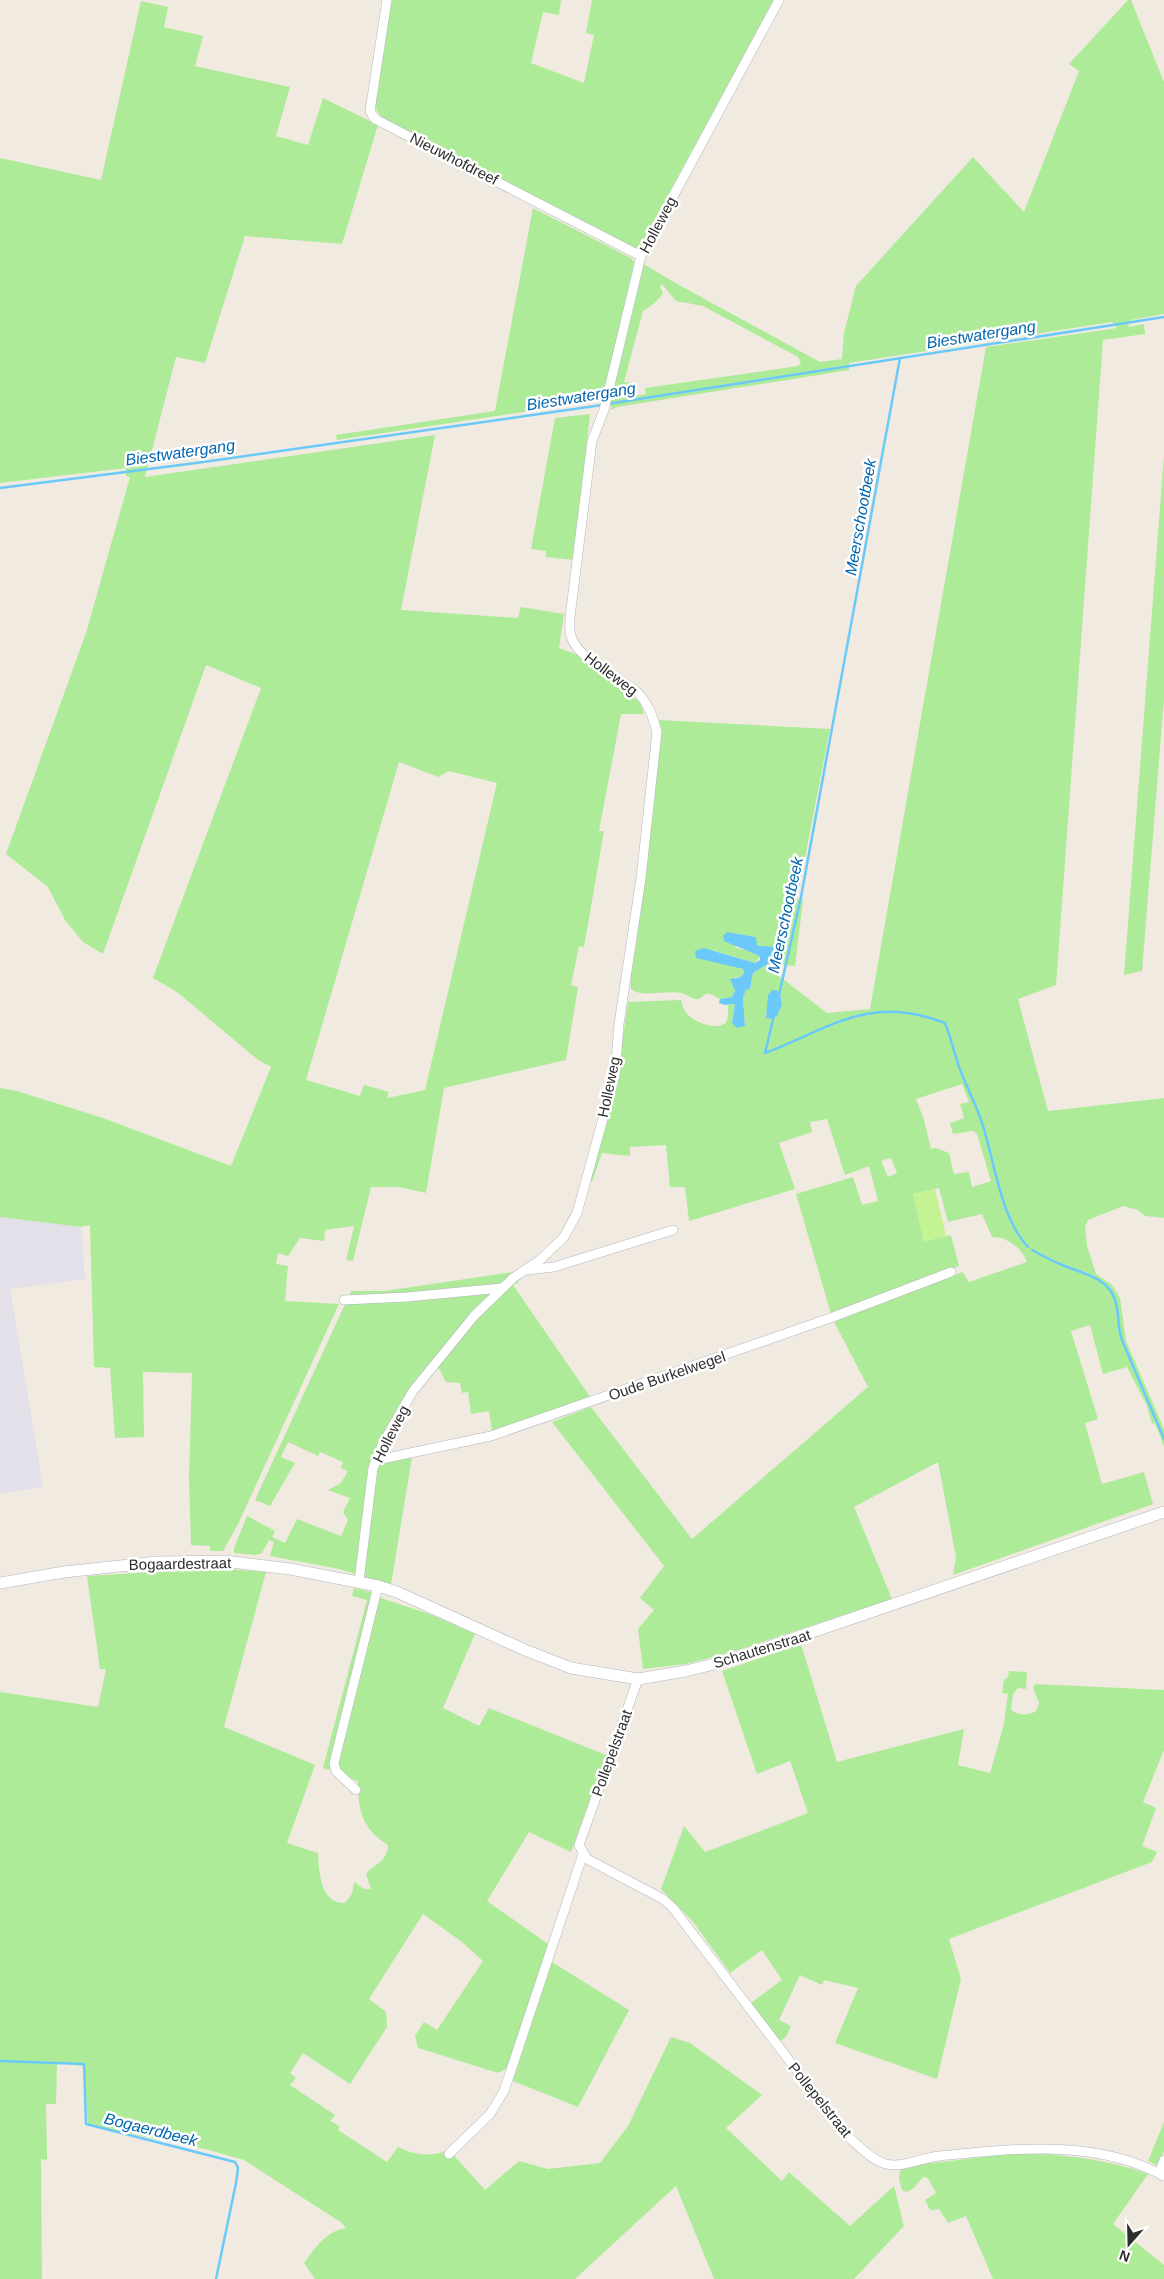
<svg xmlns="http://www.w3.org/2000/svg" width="1164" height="2279" font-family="Helvetica,sans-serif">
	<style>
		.industrial { fill: #e3e0e9 }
		.green { fill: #aeeb98; fill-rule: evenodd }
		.pitch { fill: #c3f393 }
		.water { fill: #6bc9fa }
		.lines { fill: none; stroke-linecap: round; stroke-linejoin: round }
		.stream { stroke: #6bc9fa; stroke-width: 2.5 }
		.street-casing { stroke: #b4b5c2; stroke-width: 10 }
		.secondary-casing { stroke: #b4b5c2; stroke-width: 12 }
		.street { stroke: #fff; stroke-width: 9 }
		.secondary { stroke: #fff; stroke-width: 11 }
		.labels { text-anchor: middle; stroke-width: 5; stroke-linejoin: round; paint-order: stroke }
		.street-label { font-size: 15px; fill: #2e2e2e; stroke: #fff }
		.water-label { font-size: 16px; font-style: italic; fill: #0166af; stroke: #fff }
	</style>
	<rect width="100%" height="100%" fill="#f0eae0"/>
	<path class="industrial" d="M0,1217L81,1227L85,1279L10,1289L43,1487L0,1494Z"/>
	<g class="green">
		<path d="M391,0H561L559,15L543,12L531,63L584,83L594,35L586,33L592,0H774L639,248L635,250L386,120C377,113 375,110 376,99Z"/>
		<path d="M1128,0H1131L1164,82V314L1131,320L1128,327L1144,324L1145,334L1103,340L1056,985L1018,999L1048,1111L1164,1098V1218L1145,1216L1138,1210L1123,1206L1088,1220L1085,1227L1087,1246L1096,1274L1112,1285L1120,1298L1126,1341L1164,1429V1447L1155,1423L1152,1424L1147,1406L1127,1367L1103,1374L1090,1325L1071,1331L1098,1419L1085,1423L1102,1484L1144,1472L1153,1504L953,1575L956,1557L938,1462L854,1507L892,1599L732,1652L686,1664L643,1669L638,1629L654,1610L640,1598L664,1566L552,1422L591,1407L692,1539L868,1387L833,1320L963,1272L969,1282L1027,1262C1022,1248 1006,1236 992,1237L982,1214L948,1222L939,1188L913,1194L924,1241L951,1235L959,1266L831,1314L796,1194L853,1177L862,1205L878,1201L869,1166L845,1175L827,1119L810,1122L812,1132L779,1143L795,1189L689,1221L685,1187H670L666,1145L630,1147V1156L602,1153L592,1182L588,1181L615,1092L628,1002L681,1000C682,1005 684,1011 688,1015C695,1022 715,1030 724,1024C729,1022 728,1010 728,1005L735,1004L732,1023L745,1025L743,998L746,990L750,989L753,973L776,959L762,947L756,946L755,937L728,932L736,948L749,951L760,957L755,963L712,950L730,965L743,969L744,973L741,977H734L735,991L732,997L720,999C717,998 712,994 710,994C704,992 702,1000 696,999C690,998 686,994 681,993C666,990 642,998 631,989L630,972L653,813L661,729L659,720L830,729L797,899L803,900L795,966L780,965L779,976L827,1013L870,1009L986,347L1117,328L1112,322L849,363V370L617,407L611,410V401L642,263L679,285L820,362L842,359L844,333L856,286L973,157L1024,212L1079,71L1069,64ZM662,284L676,301L703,306L798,357L801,363L798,366L645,388L646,394L633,396V383L624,382L643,311C651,306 657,302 663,293L660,287ZM769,993H780L782,1005L766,1018ZM962,1084L969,1102L960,1104L964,1118L950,1123L953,1134L973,1131L977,1134L991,1181L972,1187L969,1172L954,1174L949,1153L936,1148L931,1149L924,1120L916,1099ZM891,1158L897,1173L888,1177L881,1161Z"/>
		<path d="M141,1L168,7L164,27L203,36L195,66L290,87L276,136L308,145L323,98L378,125L342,244L245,236L205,363L176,357L145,477L435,435L401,610L518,618L521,607L564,614L559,648L578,655L594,669L622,687L640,703L644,714H621L599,831H604L584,947L579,946L571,985L578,987L566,1060L444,1088L426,1193L399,1187H371L353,1261L346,1260L354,1226L325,1230L324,1241L300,1238L288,1256L278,1253L276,1264L288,1266L285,1301L339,1304L238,1524L223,1551H210V1546L191,1545L189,1479L192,1373L143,1372L144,1437L115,1438L110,1368L94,1367L90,1225L81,1227L0,1217V1088L17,1091L103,1118L231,1166L271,1067L257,1059L177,992L153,978L261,688L206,665L103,954L83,942L65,920L48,887L6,854L86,633L130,477L126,476V468L0,483V158L101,180ZM399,762L438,777L449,771L497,783L425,1090L387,1098L389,1092L364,1085L360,1096L306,1080Z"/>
		<path d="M533,208L631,258L634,262L603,400L337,440L336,435L495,411Z"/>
		<path d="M590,414L574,560L546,557V551L531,549L555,418Z"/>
		<path d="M1164,455V699L1142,971L1124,975Z"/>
		<path d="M513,1272L519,1282L513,1285L591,1398L492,1431L489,1411L471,1414L468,1392L462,1393L460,1383L446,1382L435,1361L372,1463L412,1457L391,1585L339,1569L270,1556L274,1542L269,1540L262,1553L255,1555L234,1553V1548L247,1516L275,1531L272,1537L285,1543L297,1519L341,1536L348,1520L343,1512L350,1498L328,1490L341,1483L348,1471L341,1468L343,1462L320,1452L318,1456L288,1442L281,1457L295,1463L270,1506L255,1500L351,1291H384Z"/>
		<path d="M216,1568L266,1572L224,1727L315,1765L287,1843L318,1853C319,1871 320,1904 345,1903L352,1894L354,1882L364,1889H371L366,1874C377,1861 386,1864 388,1845C362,1829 358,1810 358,1781L339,1774L336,1765L378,1597L432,1615L475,1634L443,1708L479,1726L489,1708L606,1755L571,1852L529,1832L487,1901L548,1944L508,2068L498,2073L418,2048L415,2036L424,2022L437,2030L483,1961L462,1942L423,1914L369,1999L386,2012L387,2027L350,2084L303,2053L290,2073L296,2078L290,2085L335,2115L330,2121L340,2126L338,2130L387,2162L398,2147C417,2156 430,2157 449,2150L485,2190L519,2161L548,2169L600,2163L628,2126L671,2037L690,2043L762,2095L726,2128L782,2181L789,2172L850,2226L894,2186L904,2226L854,2279H714L676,2186L575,2279H315L304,2263C315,2248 326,2231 346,2228L342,2223L244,2160L205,2149L88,2125L84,2066L57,2063L56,2104H46L47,2160L41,2159L42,2279H0V1692L98,1707L106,1669H100L87,1576Z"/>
		<path d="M354,1588L374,1593L329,1770L323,1768L367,1600L352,1596Z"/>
		<path d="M801,1644L837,1762L964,1729L958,1765L990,1773L1004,1724L1008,1694L1002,1693L1004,1680L1008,1677L1009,1671L1027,1672L1026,1689L1018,1688L1013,1694L1011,1709C1018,1716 1028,1716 1036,1711L1039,1703L1033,1688L1035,1684L1164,1690V1750L1143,1802L1156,1808L1142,1846L1157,1852L1152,1862L949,1939L961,1979L937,2079L835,2043L858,1988L824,1980L822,1985L800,1975L779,2020L791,2026L786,2037L779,2042L751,2003L782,1980L762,1950L730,1973L694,1923L661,1889L684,1826L705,1852L808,1813L790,1761L757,1774L722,1671Z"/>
		<path d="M552,1962L629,2010L578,2107L513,2081Z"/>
		<path d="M1164,2122V2151L1158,2166L1148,2161Z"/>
		<path d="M1018,2153C1062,2154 1107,2159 1148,2174L1113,2224L1164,2265V2279H993L966,2216L948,2223L939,2209L930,2210L925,2200L936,2193L928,2178L923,2177L914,2188L907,2192L902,2190L899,2179L900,2170L915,2165Z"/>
	</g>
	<path class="pitch" d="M935,1189L946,1236L924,1241L913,1194Z"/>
	<g class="water">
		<path d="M727,932L756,937L757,946L782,947L784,950L776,959L753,973L750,989L746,990L743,998L745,1026L737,1028L732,1023L735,1004L725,1005L719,1003L720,999L732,997L735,991L730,979L741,977L744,973L743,969L696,958L695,951L704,948L755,963L760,960V957C749,950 736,947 724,941L723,936Z"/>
		<path d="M772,990H776L780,993L782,1005L777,1016L771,1019L766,1018L768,995Z"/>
	</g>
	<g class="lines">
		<g class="stream">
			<path d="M607,404L1164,317"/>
			<path d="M0,488L196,463L602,405"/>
			<path d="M779,995L801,897L900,358"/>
			<path d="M774,1015L765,1053C833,1027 869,994 945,1023C951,1038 954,1052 959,1067C966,1086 976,1104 982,1123C995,1162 1000,1217 1028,1247"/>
			<path d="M1032,1250C1041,1255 1050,1260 1060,1264C1077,1272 1104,1276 1113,1295C1121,1311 1116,1325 1122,1340L1164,1439"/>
			<path d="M0,2061L84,2064L86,2124L235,2162L238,2168L236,2183L216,2279"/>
		</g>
		<g class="street-casing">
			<g id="street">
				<path d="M387,0L370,111L375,119L641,256"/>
				<path d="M526,1270L554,1267L673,1230"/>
				<path d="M344,1300L407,1297L502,1288"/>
				<path d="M377,1460L491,1436L833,1317L951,1272"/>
				<path d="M359,1581L373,1468L383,1443L413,1391L474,1316L513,1278L540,1260L564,1237L577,1213L615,1075L619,1024L641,878L657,732C653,717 648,702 636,691C618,676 578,660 571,636C569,630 570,623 570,617L592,441L604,410L641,256L779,0"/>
				<path d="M638,1679L579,1845L587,1859L663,1899L673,1908L846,2135C857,2144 871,2160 886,2164C902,2168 922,2158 939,2156C1013,2149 1095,2138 1164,2176"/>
				<path d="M356,1790L336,1771L334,1763L378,1586"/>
				<path d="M449,2154L490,2114L504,2091L583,1854"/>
				<path d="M1159,2173L1164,2160"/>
			</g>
		</g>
		<g class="secondary-casing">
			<path id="secondary" d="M0,1583L64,1572L157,1562L224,1561L290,1569L378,1586L397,1592L525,1650L571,1668L638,1679L686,1671L730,1660L1164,1512"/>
		</g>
		<use href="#street" class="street"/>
		<use href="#secondary" class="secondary"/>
	</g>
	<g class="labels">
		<g class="street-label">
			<text transform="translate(454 159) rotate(27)" y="5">Nieuwhofdreef</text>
			<text transform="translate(658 225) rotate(-62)" y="5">Holleweg</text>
			<text transform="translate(611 674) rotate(37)" y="5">Holleweg</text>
			<text transform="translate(609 1087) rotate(-78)" y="5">Holleweg</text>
			<text transform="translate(667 1376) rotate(-19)" y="5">Oude Burkelwegel</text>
			<text transform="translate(391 1434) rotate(-63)" y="5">Holleweg</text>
			<text transform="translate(180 1564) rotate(-1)" y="5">Bogaardestraat</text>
			<text transform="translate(762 1649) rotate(-17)" y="5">Schautenstraat</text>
			<text transform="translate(612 1753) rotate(-70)" y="5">Pollepelstraat</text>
			<text transform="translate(820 2100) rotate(51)" y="5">Pollepelstraat</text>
		</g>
		<g class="water-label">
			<text transform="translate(981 334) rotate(-9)" y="6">Biestwatergang</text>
			<text transform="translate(581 396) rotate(-9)" y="6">Biestwatergang</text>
			<text transform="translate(180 452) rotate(-8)" y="6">Biestwatergang</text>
			<text transform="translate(860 517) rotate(-80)" y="6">Meerschootbeek</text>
			<text transform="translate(785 915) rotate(-78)" y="6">Meerschootbeek</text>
			<text transform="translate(151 2129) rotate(14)" y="6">Bogaerdbeek</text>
		</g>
	</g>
	<g transform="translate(1129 2244) rotate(200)" stroke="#ffffff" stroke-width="4" paint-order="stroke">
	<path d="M0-4L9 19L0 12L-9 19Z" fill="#2e2e2e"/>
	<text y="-8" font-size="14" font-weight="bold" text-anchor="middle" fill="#2e2e2e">N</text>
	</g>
</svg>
